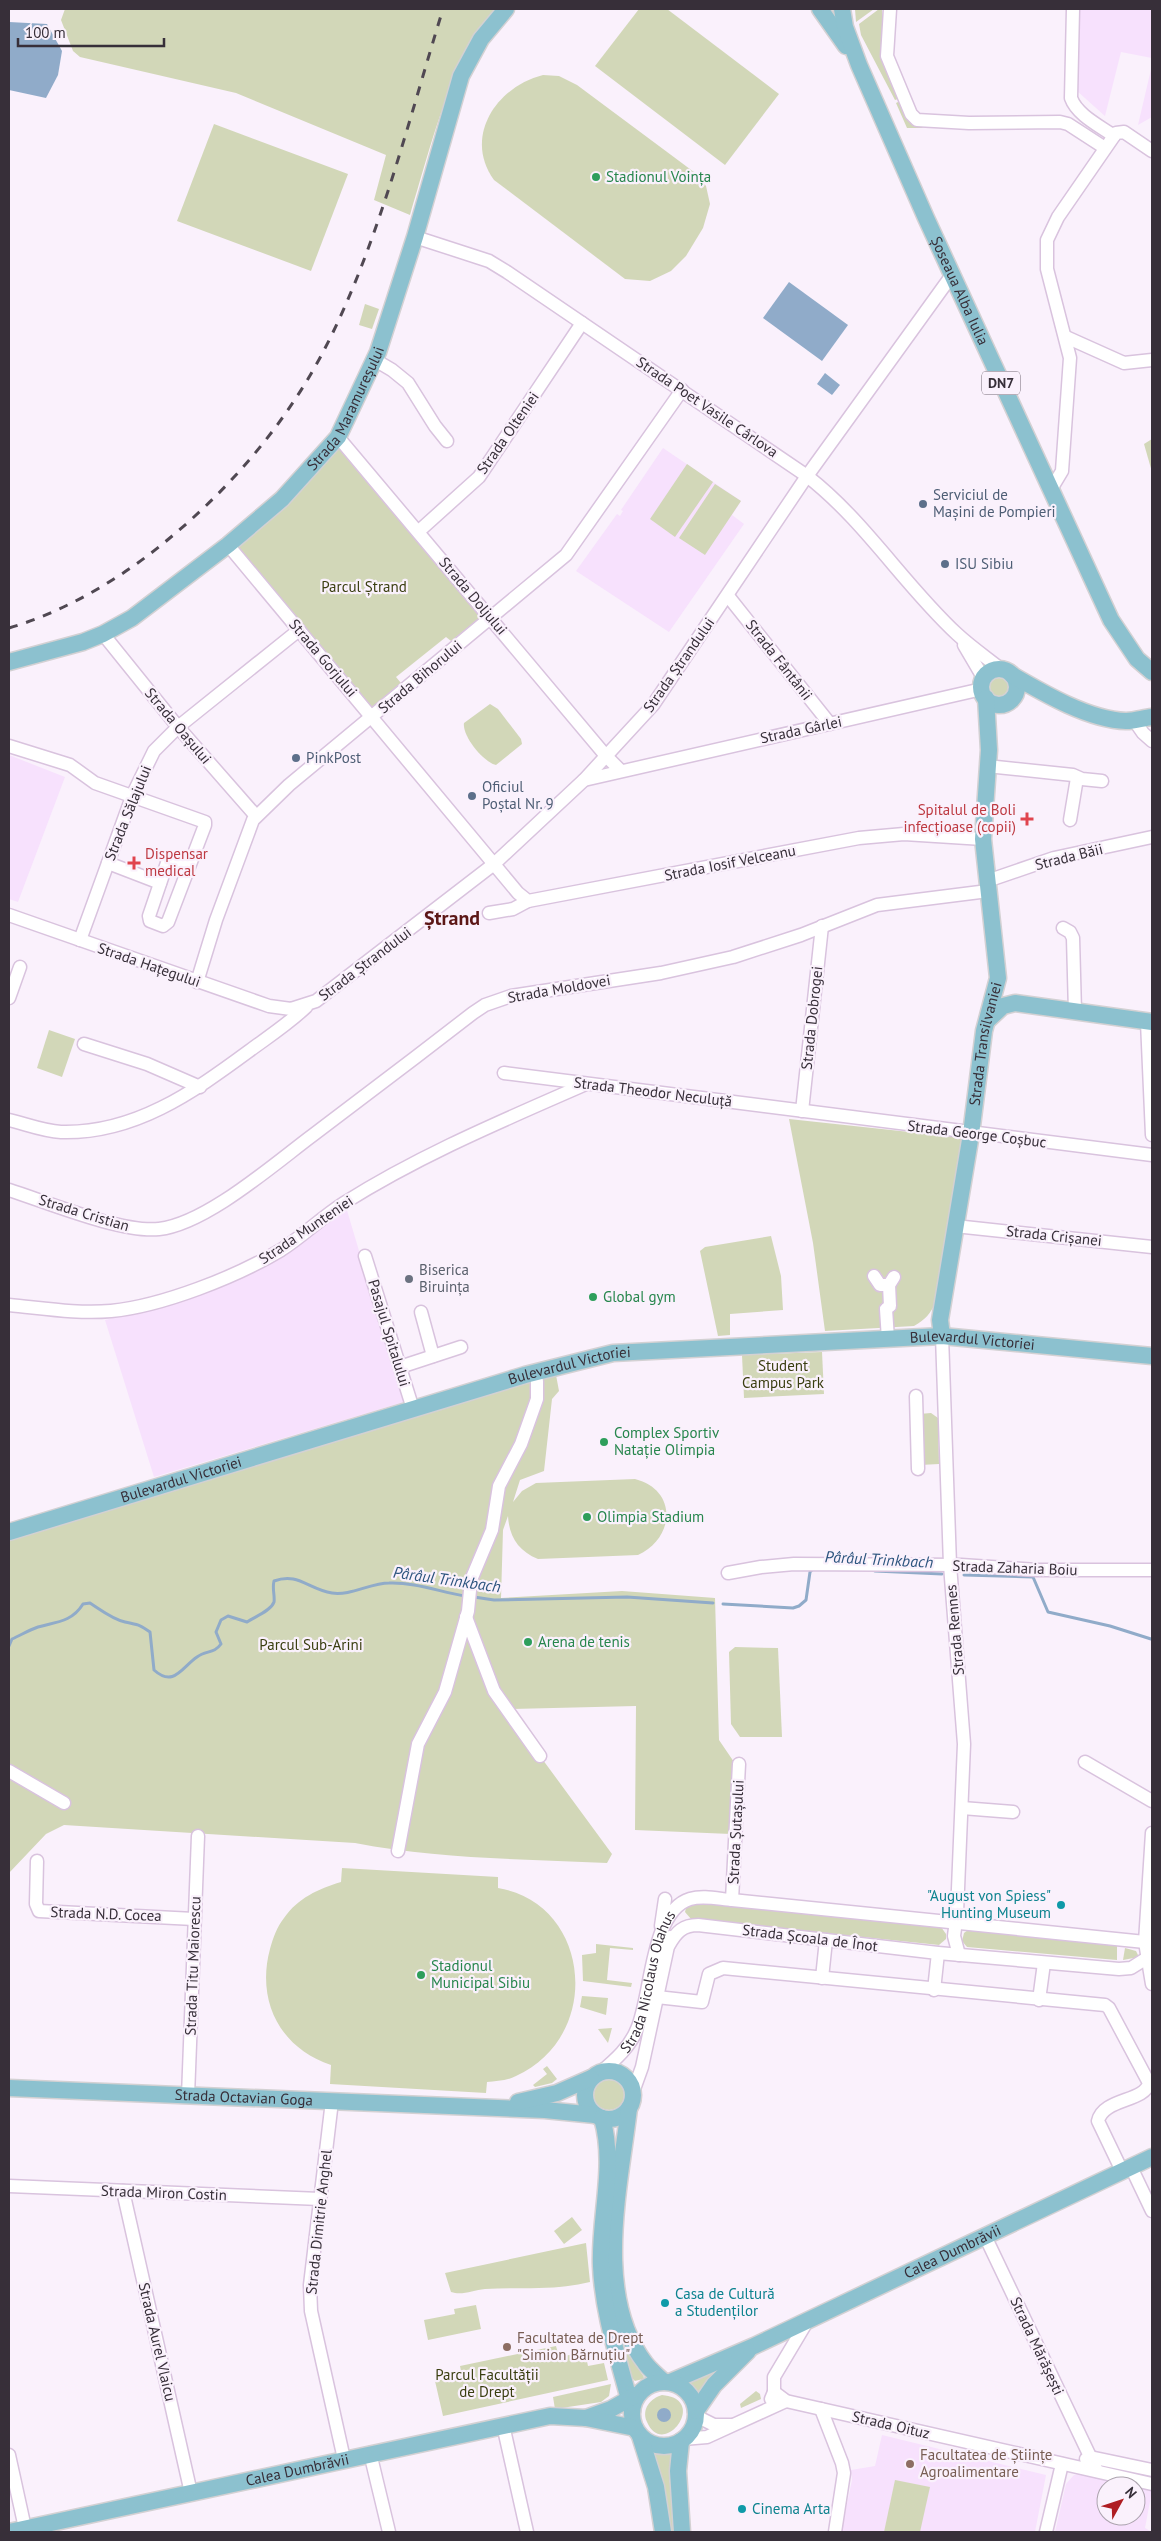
<svg xmlns="http://www.w3.org/2000/svg" width="1161" height="2541" font-family="'PT Sans',sans-serif">
	<style>
		.built { fill: #f7e1fd }
		.green { fill: #d2d7b8 }
		.water { fill: #90abc9 }
		.lines { fill: none; stroke-linecap: round; stroke-linejoin: round }
		.stream { stroke: #90abc9; stroke-width: 3 }
		.minor-casing { stroke: #d9c3de; stroke-width: 15 }
		.major-casing { stroke: #d3d1d3; stroke-width: 19 }
		.minor { stroke: #fff; stroke-width: 12 }
		.major { stroke: #8cc1cf; stroke-width: 16 }
		.rail { stroke: #504852; stroke-width: 3; stroke-dasharray: 9 9; stroke-linecap: butt }
		.leisure-dot { fill: #2e9e5b; stroke: #faf1fc; stroke-width: 2 }
		.service-dot { fill: #5c6f8a; stroke: #faf1fc; stroke-width: 2 }
		.health-dot { fill: #e0444e; stroke: #faf1fc; stroke-width: 2 }
		.worship-dot { fill: #6b7280; stroke: #faf1fc; stroke-width: 2 }
		.culture-dot { fill: #0f9aa8; stroke: #faf1fc; stroke-width: 2 }
		.education-dot { fill: #8d6e63; stroke: #faf1fc; stroke-width: 2 }
		.labels { text-anchor: middle; stroke-width: 4.5; stroke-linejoin: round; paint-order: stroke }
		.shield { fill: #faf1fc; stroke: #726974; stroke-width: 1 }
		.shield-label { font-size: 14px; font-weight: bold; fill: #372f39 }
		.leisure-label { font-size: 15px; fill: #27864d; stroke: #faf1fc; text-anchor: start }
		.street-label { font-size: 15px; fill: #372f39; stroke: #faf1fc }
		.service-label { font-size: 15px; fill: #4e5e75; stroke: #faf1fc; text-anchor: start }
		.park-label { font-size: 15px; fill: #3a3e10; stroke: #faf1fc }
		.health-label { font-size: 15px; fill: #be3a42; stroke: #faf1fc; text-anchor: end }
		.worship-label { font-size: 15px; fill: #5b616d; stroke: #faf1fc; text-anchor: start }
		.culture-label { font-size: 15px; fill: #0d838f; stroke: #faf1fc; text-anchor: start }
		.education-label { font-size: 15px; fill: #785e54; stroke: #faf1fc; text-anchor: start }
		.water-label { font-size: 16px; font-style: italic; fill: #2c547e; stroke: #faf1fc }
		.district-label { font-size: 20px; font-weight: bold; fill: #5c1716; stroke: #faf1fc }
	</style>
	<rect width="100%" height="100%" fill="#faf1fc"/>
	<g class="built">
		<path d="M1077,9H1152V58L1121,52L1105,116L1076,90Z"/>
		<path d="M1152,65V117L1138,125Z"/>
		<path d="M663,448L741,501L732,515L744,524L669,632L576,571L617,514L620,516L623,511L621,510Z"/>
		<path d="M9,755L65,777L18,902L9,899Z"/>
		<path d="M346,1207L404,1402L154,1477L105,1320L183,1301L216,1288Z"/>
		<path d="M882,2435L1046,2475L1035,2532H841L852,2480L851,2470L875,2466Z"/>
		<path d="M1082,2474L1132,2486H1106V2516H1136V2487L1152,2491L1145,2528L1152,2532H1055L1066,2484L1074,2475Z"/>
	</g>
	<g class="green">
		<path d="M65,9H497C452,53 429,154 410,215L374,200L386,155L236,93L80,57L73,51L61,20Z"/>
		<path d="M639,9H667L779,94L725,165L595,66Z"/>
		<path d="M855,9H874L856,22Z"/>
		<path d="M879,9H882L883,24L901,98L895,100L861,35L859,24Z"/>
		<path d="M543,75L559,76L577,85L698,175L706,186L710,204L703,228L686,256L671,271L650,281L625,279L494,180C463,137 496,87 543,75Z"/>
		<path d="M902,100L916,125L924,128H907L896,103Z"/>
		<path d="M214,124L348,174L311,271L177,221Z"/>
		<path d="M365,304L379,309L372,329L359,325Z"/>
		<path d="M1152,439V472L1144,444Z"/>
		<path d="M337,444L481,618L451,641L446,637L396,677L401,683L372,708L237,546L266,524Z"/>
		<path d="M687,464L713,482L675,537L650,519Z"/>
		<path d="M715,484L741,501L705,555L679,538Z"/>
		<circle cx="999" cy="687" r="9"/>
		<path d="M490,704L498,709L521,739L522,744L496,765C483,762 462,736 464,723Z"/>
		<path d="M49,1030L75,1039L62,1077L37,1068Z"/>
		<path d="M789,1119L965,1138L936,1302C930,1314 926,1319 914,1326L825,1331L813,1243Z"/>
		<path d="M771,1236L781,1276L783,1310L730,1314V1335L718,1336L700,1251L705,1247Z"/>
		<path d="M822,1352L824,1394L744,1398L742,1355Z"/>
		<path d="M556,1375L559,1391L552,1399L544,1471L520,1480L513,1502L522,1491L536,1483L635,1479C678,1490 675,1538 638,1555L538,1559C518,1551 509,1536 508,1516L503,1530L501,1598L622,1591L715,1598L719,1740L734,1762L731,1834L635,1830L636,1706L512,1709L540,1756L612,1854L607,1863C523,1859 437,1859 355,1843L64,1825L46,1834L9,1873V1533L389,1417Z"/>
		<path d="M931,1413L938,1418L939,1464L920,1465L919,1414Z"/>
		<path d="M735,1647L778,1648L782,1737H740L731,1724L729,1652Z"/>
		<path d="M342,1868L498,1877V1888C591,1903 604,2036 516,2076C507,2081 496,2081 487,2082L486,2093L330,2084L331,2065C280,2048 256,2001 270,1949C273,1938 277,1927 284,1918C298,1898 318,1889 341,1882Z"/>
		<path d="M692,1901L941,1927L946,1934V1939L939,1945L691,1919L685,1912L686,1908Z"/>
		<path d="M968,1930L1117,1946V1960L967,1947L962,1941L964,1933Z"/>
		<path d="M596,1944L633,1948V1950L610,1948L607,1980L632,1983L631,1987L583,1981L582,1955L596,1953Z"/>
		<path d="M1125,1948L1136,1951L1139,1957L1123,1960Z"/>
		<path d="M582,1996L608,1998L606,2015L580,2007Z"/>
		<path d="M612,2028L608,2043L598,2029Z"/>
		<path d="M547,2066L557,2079L552,2083L535,2087L533,2085L547,2074L543,2069Z"/>
		<circle cx="609" cy="2095" r="15"/>
		<path d="M572,2217L582,2230L564,2244L554,2231Z"/>
		<path d="M586,2243L590,2282C555,2291 521,2287 485,2289C473,2290 462,2296 451,2292L445,2273Z"/>
		<path d="M476,2305L481,2329L428,2340L424,2320L455,2314L454,2309Z"/>
		<path d="M616,2322L628,2354L644,2377L643,2379L635,2381L632,2378Z"/>
		<path d="M556,2346L559,2357L585,2352L588,2366L604,2363L608,2380L443,2416L435,2381L462,2376L460,2366Z"/>
		<path d="M724,2364L695,2396H694L684,2383Z"/>
		<path d="M611,2384L609,2396L601,2402L555,2409L553,2397Z"/>
		<path d="M756,2391L760,2394L761,2399L741,2408L740,2404Z"/>
		<path d="M662,2395C710,2399 663,2460 647,2422C641,2409 651,2398 662,2395Z"/>
		<path d="M652,2452L671,2454L669,2477L675,2518L673,2532L670,2530Z"/>
		<path d="M895,2480L930,2487L920,2532H884Z"/>
	</g>
	<g class="water">
		<path d="M9,22L47,24L62,51L58,75L46,98L9,90Z"/>
		<path d="M789,282L848,325L822,361L763,318Z"/>
		<path d="M825,373L840,385L832,395L817,384Z"/>
		<circle cx="664" cy="2415" r="7"/>
	</g>
	<g class="lines">
		<g class="stream">
			<path d="M875,1571L942,1574"/>
			<path d="M964,1575L1033,1577L1048,1612L1110,1626L1151,1639"/>
			<path d="M474,1597L494,1600L627,1597L713,1603"/>
			<path d="M723,1604L793,1608L799,1606L806,1600L810,1572L814,1568"/>
			<path d="M9,1646L12,1639C21,1635 29,1630 38,1627C56,1622 72,1622 83,1604L90,1603C101,1610 112,1619 125,1622C138,1625 139,1624 150,1632L154,1670C174,1688 182,1667 197,1657C206,1650 214,1654 221,1644L216,1632L221,1620L228,1616L247,1622C254,1617 271,1611 274,1602C275,1595 272,1589 274,1581C298,1572 308,1589 332,1593C350,1596 371,1583 389,1583C415,1582 440,1592 465,1596"/>
		</g>
		<g class="minor-casing">
			<g id="minor">
				<path d="M890,9L887,56L911,114L917,120L969,123L1060,122L1068,124L1105,148"/>
				<path d="M1073,9L1071,98C1077,115 1100,126 1114,136"/>
				<path d="M415,237L489,261L507,272L807,476C865,521 904,585 957,634C971,647 987,658 1002,670"/>
				<path d="M1066,337L1124,363L1152,360"/>
				<path d="M375,360L392,370L408,383L435,426L447,441"/>
				<path d="M338,437L606,756L620,770"/>
				<path d="M1050,491L1062,471L1070,358L1047,269V240L1058,217L1116,133L1124,132L1152,151"/>
				<path d="M419,531L479,477L582,323"/>
				<path d="M228,545L518,893L528,901L859,838L904,834L983,839"/>
				<path d="M728,596L830,724"/>
				<path d="M103,634L178,727L256,816"/>
				<path d="M964,645L984,679"/>
				<path d="M1134,720L1143,733L1152,741"/>
				<path d="M9,746L70,765L95,783L205,822V825L168,922L163,926L150,921L149,916L167,863L172,860L189,866"/>
				<path d="M987,766L1073,775L1082,779L1102,781"/>
				<path d="M584,780L982,689"/>
				<path d="M1070,820L1077,778"/>
				<path d="M108,863L160,883"/>
				<path d="M987,881L1054,858L1152,837"/>
				<path d="M489,913L513,909L528,901"/>
				<path d="M9,915L269,1006L291,1009L316,1001L494,864L584,780L653,705L807,476L952,275"/>
				<path d="M1063,928L1070,932L1073,938L1075,1012"/>
				<path d="M80,940L133,794L154,751L178,727L299,630"/>
				<path d="M197,982L216,920L253,820L289,785L566,555L682,390"/>
				<path d="M9,998L20,967"/>
				<path d="M1147,1022L1152,1135"/>
				<path d="M84,1044L147,1064L200,1087"/>
				<path d="M504,1073L1152,1155"/>
				<path d="M802,1111L822,926"/>
				<path d="M9,1120C26,1124 43,1131 61,1132C134,1134 192,1093 249,1051C268,1037 288,1024 306,1007"/>
				<path d="M9,1190C47,1202 121,1233 159,1229C206,1224 274,1164 313,1135C366,1095 420,1054 473,1013L485,1005L511,996L661,973L733,957L801,935L877,905L988,891"/>
				<path d="M955,1226L1152,1247"/>
				<path d="M365,1256L413,1409"/>
				<path d="M874,1276L880,1285H889L894,1277"/>
				<path d="M9,1305C42,1308 77,1314 111,1311C162,1306 236,1277 281,1250C303,1236 322,1217 344,1203C420,1155 504,1120 586,1084"/>
				<path d="M421,1312L433,1356"/>
				<path d="M942,1336L950,1565L964,1744L957,1913L954,1936L959,1955"/>
				<path d="M888,1339L886,1309L890,1306L889,1285"/>
				<path d="M400,1367L461,1347"/>
				<path d="M916,1396L918,1469"/>
				<path d="M728,1573L761,1567L794,1564L961,1565L1037,1570H1152"/>
				<path d="M466,1617L494,1691L540,1756"/>
				<path d="M1085,1762L1152,1801"/>
				<path d="M9,1771L64,1803"/>
				<path d="M962,1808L1013,1812"/>
				<path d="M1152,1833L1145,1942L1152,1984"/>
				<path d="M398,1851L418,1744L445,1692L468,1611L471,1580L492,1530L499,1486L521,1444L537,1399V1381"/>
				<path d="M37,1861L36,1904L39,1911L194,1919"/>
				<path d="M732,1900L739,1764"/>
				<path d="M661,1926L665,1899"/>
				<path d="M669,1945C676,1932 683,1925 698,1925L938,1953L1119,1969L1131,1968L1147,1958"/>
				<path d="M822,1978L826,1940"/>
				<path d="M934,1990L938,1953"/>
				<path d="M657,1997L702,2002L709,1974L723,1968L1105,2005L1109,2008L1149,2083C1145,2102 1103,2098 1098,2121L1122,2171"/>
				<path d="M1039,2000L1044,1963"/>
				<path id="s1" d="M601,2072C615,2060 630,2047 637,2029C652,1996 650,1911 690,1899C703,1895 719,1899 732,1900L1145,1942"/>
				<path d="M633,2092L642,2067L670,1937"/>
				<path d="M188,2096L198,1836"/>
				<path d="M332,2101L310,2285L311,2311L344,2459"/>
				<path d="M1131,2167L1152,2211"/>
				<path d="M9,2186L320,2199"/>
				<path d="M123,2191L191,2493"/>
				<path d="M985,2236L1097,2471"/>
				<path d="M774,2392L786,2401L1152,2484"/>
				<path d="M771,2399L774,2392V2377L808,2320"/>
				<path d="M821,2409L842,2463L844,2473L835,2532"/>
				<path d="M696,2416L714,2425H731"/>
				<path d="M503,2425L527,2532"/>
				<path d="M683,2439L707,2437L786,2401"/>
				<path d="M370,2453L389,2532"/>
				<path d="M9,2455L25,2528"/>
				<path d="M1086,2459L1090,2457L1152,2470"/>
				<path d="M1046,2532L1062,2464"/>
			</g>
		</g>
		<g class="major-casing">
			<g id="major">
				<path d="M820,9L846,46"/>
				<path id="s2" d="M842,9L845,27L859,65L926,218L1111,620L1137,659L1152,672"/>
				<path id="s3" d="M9,662L83,642L103,634L132,618L228,545L282,499L338,437L378,352L415,237L461,76L481,39L506,9"/>
				<circle cx="999" cy="687" r="18"/>
				<path d="M1012,675C1043,693 1089,720 1126,721C1135,721 1143,718 1152,717"/>
				<path d="M988,1020L1003,1006L1015,1003L1152,1022"/>
				<path id="s4" d="M942,1336L940,1320L971,1134L984,1031L998,978L983,839L989,750L986,698"/>
				<path id="s5" d="M9,1532L525,1375L613,1353L942,1336L1152,1356"/>
				<circle cx="609" cy="2095" r="24"/>
				<path id="s6" d="M9,2088L545,2110L595,2115"/>
				<path d="M518,2102L557,2093L591,2078"/>
				<path d="M629,2108C620,2186 593,2295 645,2363C650,2370 658,2376 664,2382"/>
				<path d="M602,2118C616,2166 599,2217 601,2266C603,2315 620,2363 632,2411"/>
				<path id="s7" d="M670,2382L754,2346L1152,2157"/>
				<circle cx="664" cy="2414" r="32"/>
				<path d="M696,2411L714,2385L748,2351"/>
				<path d="M586,2418L611,2409L636,2395"/>
				<path d="M640,2436L656,2487L663,2532"/>
				<path d="M681,2441L678,2471L682,2532"/>
				<path id="s8" d="M9,2532L550,2416L586,2418L635,2428"/>
			</g>
		</g>
		<use href="#minor" class="minor"/>
		<use href="#major" class="major"/>
		<path class="rail" d="M9,628C67,611 125,576 171,537C231,487 285,424 322,354C377,250 408,122 443,9"/>
	</g>
	<g class="leisure-dot">
		<circle cx="596" cy="177" r="5"/>
		<circle cx="593" cy="1297" r="5"/>
		<circle cx="604" cy="1442" r="5"/>
		<circle cx="587" cy="1517" r="5"/>
		<circle cx="528" cy="1642" r="5"/>
		<circle cx="421" cy="1975" r="5"/>
	</g>
	<g class="service-dot">
		<circle cx="923" cy="504" r="5"/>
		<circle cx="945" cy="564" r="5"/>
		<circle cx="296" cy="758" r="5"/>
		<circle cx="472" cy="796" r="5"/>
	</g>
	<g class="health-dot">
		<path d="M1024.5 811.5h5v5h5v5h-5v5h-5v-5h-5v-5h5z"/>
		<path d="M131.5 855.5h5v5h5v5h-5v5h-5v-5h-5v-5h5z"/>
	</g>
	<circle class="worship-dot" cx="409" cy="1279" r="5"/>
	<g class="culture-dot">
		<circle cx="1061" cy="1905" r="5"/>
		<circle cx="665" cy="2303" r="5"/>
		<circle cx="742" cy="2509" r="5"/>
	</g>
	<g class="education-dot">
		<circle cx="507" cy="2347" r="5"/>
		<circle cx="910" cy="2464" r="5"/>
	</g>
	<g class="labels">
		<rect class="shield" x="982" y="371.5" width="38" height="23" rx="4"/>
		<g class="shield-label">
			<text x="1001" y="388">DN7</text>
		</g>
		<g class="leisure-label">
			<text x="606" y="182">Stadionul Voința</text>
			<text x="603" y="1302">Global gym</text>
			<text x="614" y="1438">Complex Sportiv<tspan x="614" dy="17">Natație Olimpia</tspan></text>
			<text x="597" y="1522">Olimpia Stadium</text>
			<text x="538" y="1647">Arena de tenis</text>
			<text x="431" y="1971">Stadionul<tspan x="431" dy="17">Municipal Sibiu</tspan></text>
		</g>
		<g class="street-label">
			<text dy="5" stroke="none"><textPath href="#s2" startOffset="306">Șoseaua Alba Iulia</textPath></text>
			<text dy="5" stroke="none"><textPath href="#s3" startOffset="435">Strada Maramureșului</textPath></text>
			<text transform="translate(707 407) rotate(34)" y="5">Strada Poet Vasile Cârlova</text>
			<text transform="translate(508 433) rotate(-55)" y="5">Strada Olteniei</text>
			<text transform="translate(473 596) rotate(50)" y="5">Strada Doljului</text>
			<text transform="translate(323 658) rotate(50)" y="5">Strada Gorjului</text>
			<text transform="translate(779 660) rotate(52)" y="5">Strada Fântânii</text>
			<text transform="translate(679 665) rotate(-55)" y="5">Strada Ștrandului</text>
			<text transform="translate(420 677) rotate(-40)" y="5">Strada Bihorului</text>
			<text transform="translate(178 726) rotate(50)" y="5">Strada Oașului</text>
			<text transform="translate(801 730) rotate(-12)" y="5">Strada Gârlei</text>
			<text transform="translate(128 813) rotate(-68)" y="5">Strada Sălajului</text>
			<text transform="translate(1069 857) rotate(-14)" y="5">Strada Băii</text>
			<text transform="translate(730 863) rotate(-11)" y="5">Strada Iosif Velceanu</text>
			<text transform="translate(365 964) rotate(-37)" y="5">Strada Ștrandului</text>
			<text transform="translate(149 965) rotate(19)" y="5">Strada Hațegului</text>
			<text transform="translate(559 989) rotate(-10)" y="5">Strada Moldovei</text>
			<text transform="translate(812 1018) rotate(-84)" y="5">Strada Dobrogei</text>
			<text dy="5" stroke="none"><textPath href="#s4" startOffset="296">Strada Transilvaniei</textPath></text>
			<text transform="translate(653 1092) rotate(7)" y="5">Strada Theodor Neculuță</text>
			<text transform="translate(977 1134) rotate(7)" y="5">Strada George Coșbuc</text>
			<text transform="translate(84 1213) rotate(17)" y="5">Strada Cristian</text>
			<text transform="translate(306 1230) rotate(-34)" y="5">Strada Munteniei</text>
			<text transform="translate(1054 1236) rotate(6)" y="5">Strada Crișanei</text>
			<text transform="translate(389 1333) rotate(73)" y="5">Pasajul Spitalului</text>
			<text dy="5" stroke="none"><textPath href="#s5" startOffset="990">Bulevardul Victoriei</textPath></text>
			<text dy="5" stroke="none"><textPath href="#s5" startOffset="585">Bulevardul Victoriei</textPath></text>
			<text dy="5" stroke="none"><textPath href="#s5" startOffset="180">Bulevardul Victoriei</textPath></text>
			<text transform="translate(1015 1568) rotate(2)" y="5">Strada Zaharia Boiu</text>
			<text transform="translate(955 1630) rotate(-95)" y="5">Strada Rennes</text>
			<text transform="translate(736 1832) rotate(-87)" y="5">Strada Șutașului</text>
			<text transform="translate(106 1914) rotate(2)" y="5">Strada N.D. Cocea</text>
			<text transform="translate(810 1938) rotate(7)" y="5">Strada Școala de Înot</text>
			<text transform="translate(193 1966) rotate(-88)" y="5">Strada Titu Maiorescu</text>
			<text dy="5" stroke="none"><textPath href="#s1" startOffset="105">Strada Nicolaus Olahus</textPath></text>
			<text dy="5" stroke="none"><textPath href="#s6" startOffset="235">Strada Octavian Goga</textPath></text>
			<text transform="translate(164 2193) rotate(2)" y="5">Strada Miron Costin</text>
			<text transform="translate(319 2222) rotate(-84)" y="5">Strada Dimitrie Anghel</text>
			<text dy="5" stroke="none"><textPath href="#s7" startOffset="311">Calea Dumbrăvii</textPath></text>
			<text transform="translate(157 2342) rotate(77)" y="5">Strada Aurel Vlaicu</text>
			<text transform="translate(1037 2346) rotate(65)" y="5">Strada Mărășești</text>
			<text transform="translate(891 2425) rotate(13)" y="5">Strada Oituz</text>
			<text dy="5" stroke="none"><textPath href="#s8" startOffset="295">Calea Dumbrăvii</textPath></text>
		</g>
		<g class="service-label">
			<text x="933" y="500">Serviciul de<tspan x="933" dy="17">Mașini de Pompieri</tspan></text>
			<text x="955" y="569">ISU Sibiu</text>
			<text x="306" y="763">PinkPost</text>
			<text x="482" y="792">Oficiul<tspan x="482" dy="17">Poștal Nr. 9</tspan></text>
		</g>
		<g class="park-label">
			<text x="364" y="592">Parcul Ștrand</text>
			<text x="783" y="1371">Student<tspan x="783" dy="17">Campus Park</tspan></text>
			<text x="311" y="1650">Parcul Sub-Arini</text>
			<text x="487" y="2380">Parcul Facultății<tspan x="487" dy="17">de Drept</tspan></text>
		</g>
		<g class="health-label">
			<text x="1016" y="815">Spitalul de Boli<tspan x="1016" dy="17">infecțioase (copii)</tspan></text>
			<text x="145" y="859" text-anchor="start">Dispensar<tspan x="145" dy="17">medical</tspan></text>
		</g>
		<g class="worship-label">
			<text x="419" y="1275">Biserica<tspan x="419" dy="17">Biruința</tspan></text>
		</g>
		<g class="culture-label">
			<text x="1051" y="1901" text-anchor="end">"August von Spiess"<tspan x="1051" dy="17">Hunting Museum</tspan></text>
			<text x="675" y="2299">Casa de Cultură<tspan x="675" dy="17">a Studenților</tspan></text>
			<text x="752" y="2514">Cinema Arta</text>
		</g>
		<g class="education-label">
			<text x="517" y="2343">Facultatea de Drept<tspan x="517" dy="17">"Simion Bărnuțiu"</tspan></text>
			<text x="920" y="2460">Facultatea de Științe<tspan x="920" dy="17">Agroalimentare</tspan></text>
		</g>
		<g class="water-label">
			<text transform="translate(879 1559) rotate(3)" y="6">Pârâul Trinkbach</text>
			<text transform="translate(447 1579) rotate(8)" y="6">Pârâul Trinkbach</text>
		</g>
		<g class="district-label">
			<text x="452" y="925">Ștrand</text>
		</g>
	</g>
	<rect width="1161" height="2541" fill="none" stroke="#372f39" stroke-width="20"/>
	<g transform="translate(1121 2501) rotate(50)"><circle r="24" fill="#faf1fc" stroke="#aca3ae"/>
	<path d="M0-4L9 19L0 12L-9 19Z" fill="#af1d23"/>
	<text y="-8" font-size="14" font-weight="bold" text-anchor="middle" fill="#372f39">N</text>
	</g>
	<path d="M18 38v8h146v-8" fill="none" stroke="#372f39" stroke-width="2.5"/>
	<text x="25" y="38" font-size="15" fill="#372f39" stroke="#faf1fc" stroke-width="4" paint-order="stroke">100 m</text>
</svg>
